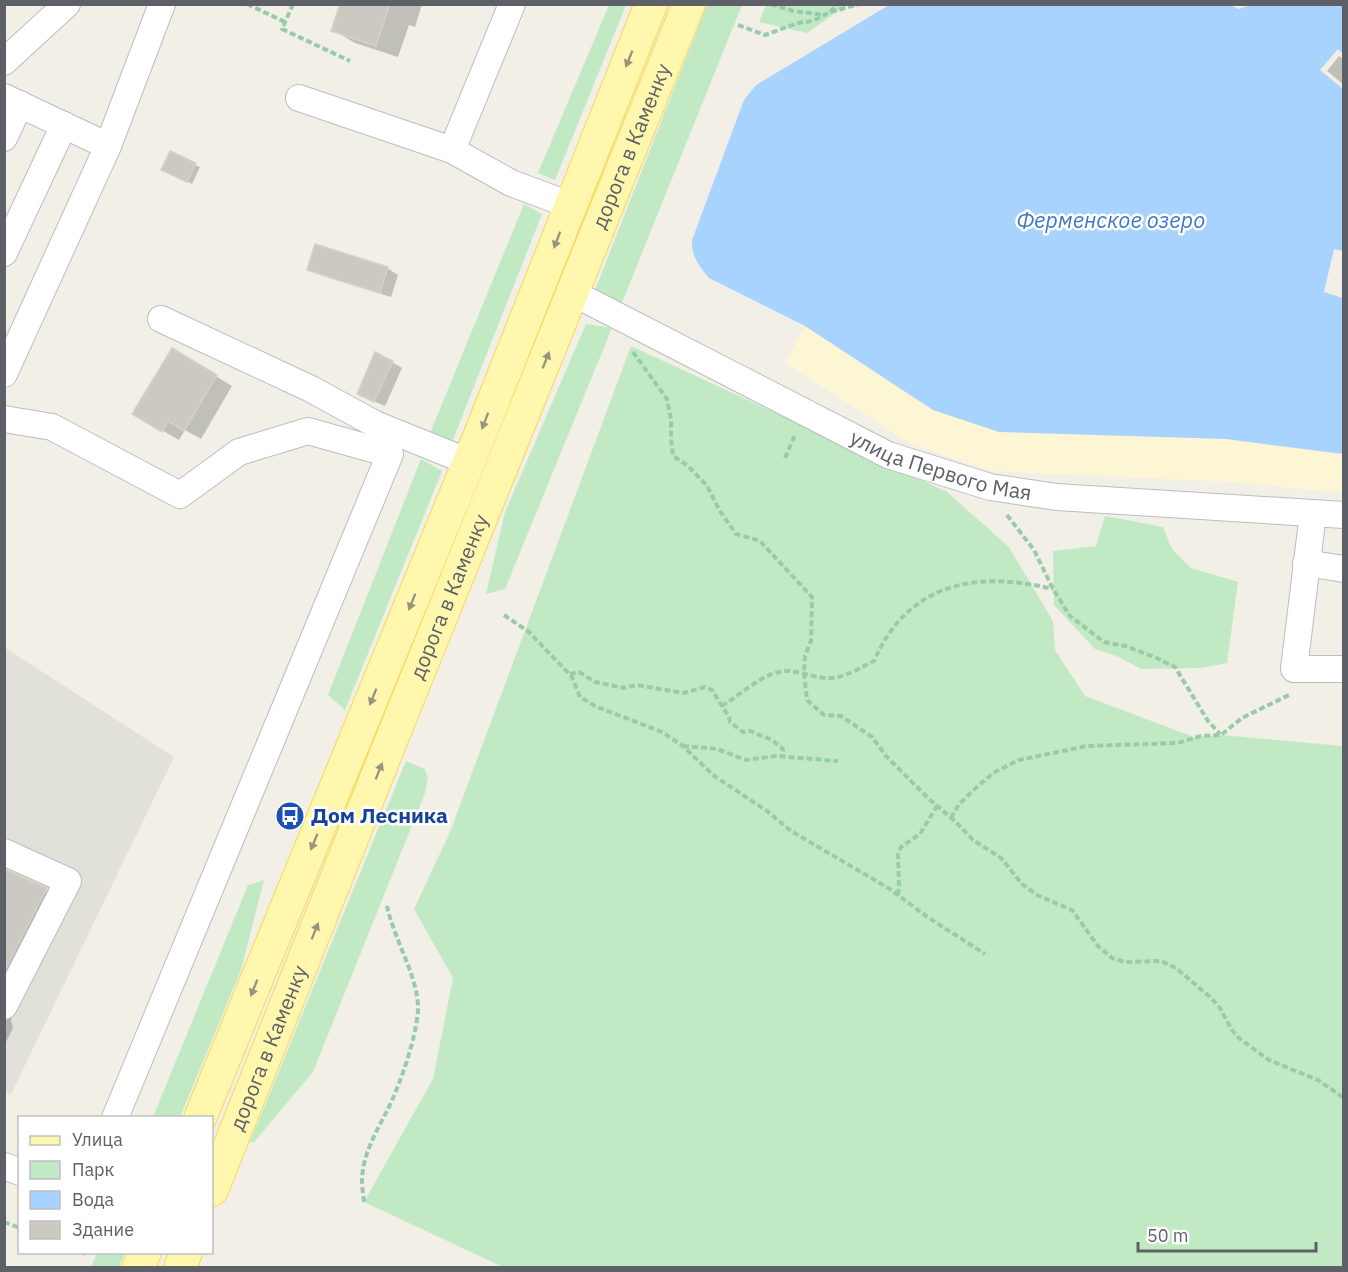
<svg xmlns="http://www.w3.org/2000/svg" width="1348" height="1272" font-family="'IBM Plex Sans',sans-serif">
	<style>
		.industrial { fill: #e1e1da }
		.green { fill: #c1eac4 }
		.sand { fill: #fdf6d5 }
		.water { fill: #a8d3ff }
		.pier { fill: #f1efe6 }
		.shadow { fill: #0003 }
		.building { fill: #ccc9c3; stroke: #d6d1c4; stroke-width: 1.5 }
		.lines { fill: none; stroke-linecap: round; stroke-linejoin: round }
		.minor-casing { stroke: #babdc2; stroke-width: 28 }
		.major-casing { stroke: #fbd755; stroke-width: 34 }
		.path { stroke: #99cbab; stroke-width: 4; stroke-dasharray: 6 3; stroke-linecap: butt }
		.minor { stroke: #fff; stroke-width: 26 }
		.major { stroke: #fff7ad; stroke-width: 32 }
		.oneway { fill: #969680 }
		.labels { text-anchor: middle; stroke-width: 5; stroke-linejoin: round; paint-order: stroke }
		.street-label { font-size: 21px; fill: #5d6167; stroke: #fff }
		.transit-label { font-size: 21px; font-weight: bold; fill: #164399; stroke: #fff; text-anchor: start }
		.water-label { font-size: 22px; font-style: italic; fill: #3f77c3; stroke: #fff }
	</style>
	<rect width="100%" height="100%" fill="#f1efe6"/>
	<path class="industrial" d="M4,647L174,757L11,1094L4,1092Z"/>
	<g class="green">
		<path d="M609,5H626L555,180L538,173Z"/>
		<path d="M707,5H742L621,305L595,290Z"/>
		<path d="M766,5V4L847,5L807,33L759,22Z"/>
		<path d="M524,204L542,214L452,442L428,438Z"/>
		<path d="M586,324L612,328L505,589L486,594L505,512Z"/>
		<path d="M631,346L947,492L1009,547L1053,621L1055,650L1085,696L1194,737L1221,735L1343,746V1267H503L364,1202L433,1079L453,978L414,909L450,832Z"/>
		<path d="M421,459L442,471L345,710L328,695Z"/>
		<path d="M1105,516L1163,527L1172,549L1191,568L1238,582L1227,663L1201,668L1141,669L1119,657L1095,649L1054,605L1053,551L1096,546Z"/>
		<path d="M406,761L425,769L428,778L425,793L313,1072L254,1142H250Z"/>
		<path d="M264,880L241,970L180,1117H153L248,885Z"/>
		<path d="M97,1253V1252L125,1253L119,1267H91Z"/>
	</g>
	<path class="sand" d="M805,326L933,410L1226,439L1343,454V493L1234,482L991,471L911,444L785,363Z"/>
	<path class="water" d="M1227,4L1239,9L1253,4L1343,5V251L1334,249L1324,292L1343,298V454L1226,439L999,432L933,410L805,326L709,278C699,266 691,256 692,240L744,100L756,85L889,5Z"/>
	<path class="pier" d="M1338,49L1343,54V89L1320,70Z"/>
	<g class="shadow">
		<path d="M342,4H422L415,27L409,25L398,57L355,43L333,30Z"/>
		<path d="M1339,56L1344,59V85L1327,71Z"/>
		<path d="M195,165L200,167L192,184L168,172Z"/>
		<path d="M387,268L398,275L391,297L320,275L309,269Z"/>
		<path d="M173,350L232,386L201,439L185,430L179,440L134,414Z"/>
		<path d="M392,362L402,368L385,406L369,399Z"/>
		<path d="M4,870L68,902L12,1012L11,1021L13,1028L4,1046Z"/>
	</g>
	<g class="building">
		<path d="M340,4H390L376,46L331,31Z"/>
		<path d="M170,151L196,163L187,182L161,170Z"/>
		<path d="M315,244L388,267L380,293L307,270Z"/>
		<path d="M172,348L217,375L184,431L168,421L162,432L132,414Z"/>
		<path d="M375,352L393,361L374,402L357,394Z"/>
		<path d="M4,869L47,888L4,972Z"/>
	</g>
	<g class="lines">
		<g class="minor-casing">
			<g id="minor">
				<path d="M4,62L67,4"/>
				<path d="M4,97L108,146"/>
				<path d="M299,98L452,150L511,183L570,205"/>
				<path d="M4,138L20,104"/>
				<path d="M452,150L512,4"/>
				<path d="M4,253L64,125"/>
				<path id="s1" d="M573,293L888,455L990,487L1057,497L1344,515"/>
				<path d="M161,319L311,389L375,424L469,462"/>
				<path d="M4,374L108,146L162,4"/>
				<path d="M4,419L52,427L180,495L239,452L308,431L390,454L115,1118"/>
				<path d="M1313,513L1294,669H1344"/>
				<path d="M1306,563L1344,569"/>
				<path d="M4,852L68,881L4,1006"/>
				<path d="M4,1166L20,1172"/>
			</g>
		</g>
		<g class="major-casing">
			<g id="major">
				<path d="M200,1118L469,462L651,4"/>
				<path id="s2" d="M212,1190L391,741L689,4"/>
				<path d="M138,1268L145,1252"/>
				<path d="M180,1268L186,1252"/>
			</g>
		</g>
		<g class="path">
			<path d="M247,4L285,22"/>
			<path d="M293,4L282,29L350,61"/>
			<path d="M771,4L793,11L825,15"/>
			<path d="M830,12L838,4"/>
			<path d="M738,25L765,35L798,23L813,21L830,12L860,4"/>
			<path d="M633,352L667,399L671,420V439L673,456L688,466L707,486L720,511L736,534L760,541L812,597L811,641L805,656L804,673L807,700L824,715L841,716L872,737L886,756L928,798L956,822L973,840L1001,858L1022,884L1037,895L1072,910L1098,946L1112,958L1125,962L1161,961L1176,968L1210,997L1220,1008L1232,1030L1240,1039L1269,1060L1318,1080L1344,1098"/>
			<path d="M785,458L795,435"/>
			<path d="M1007,515L1034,550L1053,589L1070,616L1104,642L1125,646L1152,656L1175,667L1208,721L1220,734"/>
			<path d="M504,615L529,632L572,677L580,697L595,706L662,732L683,746L713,775L767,811L791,831L890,889L926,916L985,954"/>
			<path d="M570,674L579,672L595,682L624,688L637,685L683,693L705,687L712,690L729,717L730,722L743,732L750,731L772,740L783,749L782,756"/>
			<path d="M722,706C738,696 760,676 779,672C794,668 810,677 825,678C842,680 859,668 874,661C908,583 976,570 1053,589"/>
			<path d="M683,746L717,749L746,760L776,756L838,761"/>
			<path d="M951,818L959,804L976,788L993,773L1019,760L1087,746L1178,743L1201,736L1221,735L1242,718L1291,694"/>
			<path d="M898,895L899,885L898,855L901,847L920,834L937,806"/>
			<path d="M364,1202C363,1194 362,1186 362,1179C363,1154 376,1132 387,1111C400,1085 416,1039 418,1010C419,978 394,940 387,906"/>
			<path d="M4,1222L20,1228"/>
			<path d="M81,1252L86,1254"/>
		</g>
		<use href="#minor" class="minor"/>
		<use href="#major" class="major"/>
	</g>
	<defs><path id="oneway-solid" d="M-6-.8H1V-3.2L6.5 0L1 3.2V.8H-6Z" transform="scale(1.5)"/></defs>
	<g class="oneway">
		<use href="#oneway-solid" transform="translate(629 59) rotate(112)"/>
		<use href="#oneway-solid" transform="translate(557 240) rotate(111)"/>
		<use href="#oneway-solid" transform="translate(546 360) rotate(-68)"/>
		<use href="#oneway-solid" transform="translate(485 421) rotate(111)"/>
		<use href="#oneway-solid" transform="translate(412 602) rotate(112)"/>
		<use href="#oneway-solid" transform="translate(373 697) rotate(112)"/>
		<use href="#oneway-solid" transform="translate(379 771) rotate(-68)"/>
		<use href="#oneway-solid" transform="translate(314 842) rotate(113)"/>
		<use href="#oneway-solid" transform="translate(315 931) rotate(-68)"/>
		<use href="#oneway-solid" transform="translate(254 988) rotate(112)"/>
	</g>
	<defs>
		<g id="bus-disc" transform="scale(1.5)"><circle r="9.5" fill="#1a4fb4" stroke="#fff"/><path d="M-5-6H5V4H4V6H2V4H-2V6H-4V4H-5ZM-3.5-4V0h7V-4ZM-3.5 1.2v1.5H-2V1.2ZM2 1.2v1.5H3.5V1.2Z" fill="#fff"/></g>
	</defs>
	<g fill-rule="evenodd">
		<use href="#bus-disc" x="290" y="816"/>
	</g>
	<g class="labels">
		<g class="street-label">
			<text dy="7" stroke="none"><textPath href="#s2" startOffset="1125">дорога в Каменку</textPath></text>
			<text dy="7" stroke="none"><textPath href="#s1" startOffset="408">улица Первого Мая</textPath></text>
			<text dy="7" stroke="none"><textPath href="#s2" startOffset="639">дорога в Каменку</textPath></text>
			<text dy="7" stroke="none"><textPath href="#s2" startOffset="153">дорога в Каменку</textPath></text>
		</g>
		<g class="transit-label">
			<text x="311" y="823">Дом Лесника</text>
		</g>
		<g class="water-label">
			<text x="1111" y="228">Ферменское озеро</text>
		</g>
	</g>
	<rect width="1348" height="1272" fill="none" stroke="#5d6167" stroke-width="12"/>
	<rect x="18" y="1116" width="195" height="138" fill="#ffffff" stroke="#bec0c2" stroke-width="1.5"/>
	<rect x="30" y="1136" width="30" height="9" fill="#fff7ad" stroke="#bec0c2" stroke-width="1.5"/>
	<text x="72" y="1146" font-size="18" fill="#5d6167">Улица</text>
	<rect x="30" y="1161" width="30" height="18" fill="#c1eac4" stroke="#bec0c2" stroke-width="1.5"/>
	<text x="72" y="1176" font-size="18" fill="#5d6167">Парк</text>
	<rect x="30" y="1191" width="30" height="18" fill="#a8d3ff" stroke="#bec0c2" stroke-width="1.5"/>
	<text x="72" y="1206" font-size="18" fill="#5d6167">Вода</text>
	<rect x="30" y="1221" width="30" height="18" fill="#ccc9c3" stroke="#bec0c2" stroke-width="1.5"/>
	<text x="72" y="1236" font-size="18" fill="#5d6167">Здание</text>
	<path d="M1138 1242v9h178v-9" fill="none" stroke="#5d6167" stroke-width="3"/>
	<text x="1147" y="1242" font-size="18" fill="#5d6167" stroke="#ffffff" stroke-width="4.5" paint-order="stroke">50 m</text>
</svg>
